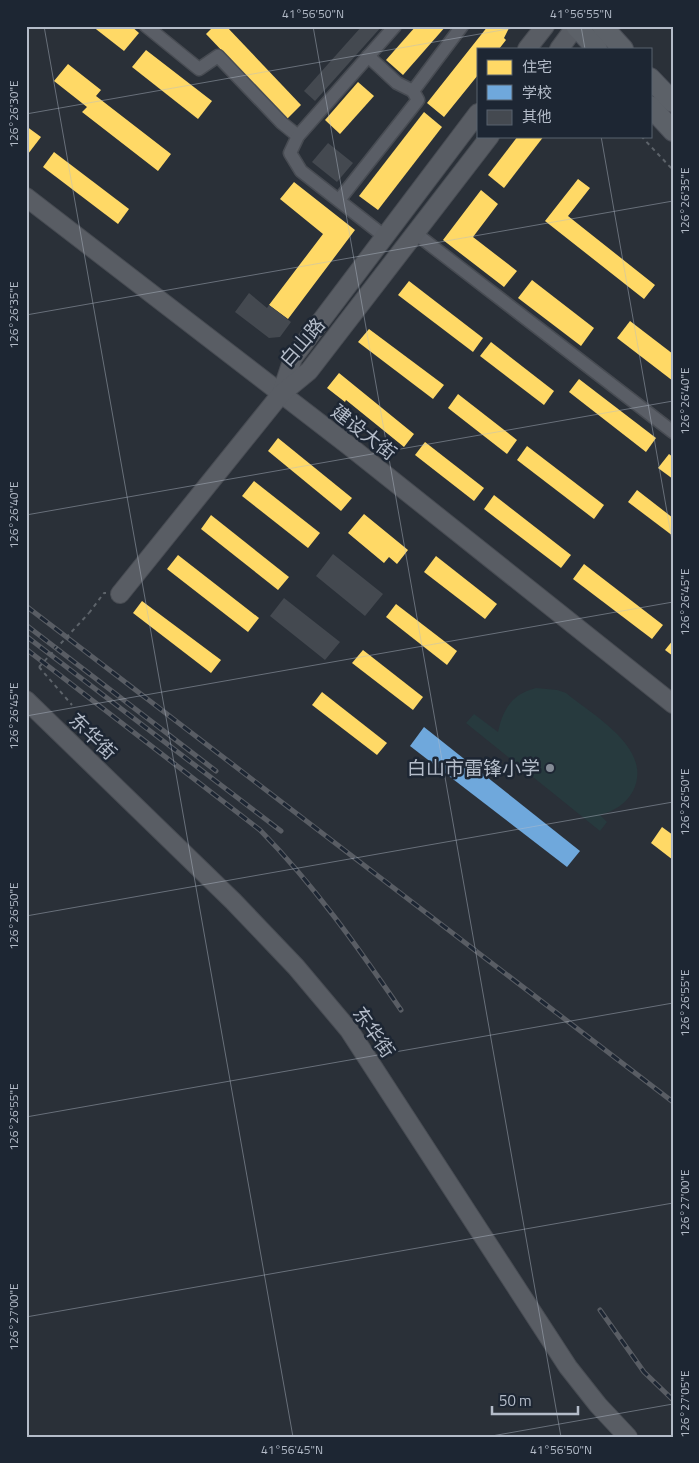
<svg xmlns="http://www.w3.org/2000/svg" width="699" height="1463" font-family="'Titillium Web','Noto Sans SC',sans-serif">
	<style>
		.green { fill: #273a3e }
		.homes { fill: #ffd966 }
		.schools { fill: #6fa8dc }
		.building { fill: #444950 }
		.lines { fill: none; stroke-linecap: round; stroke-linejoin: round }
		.street-casing { stroke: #484c53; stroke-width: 15 }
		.secondary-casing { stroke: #484c53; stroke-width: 20 }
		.primary-casing { stroke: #484c55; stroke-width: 22 }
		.path { stroke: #5d636a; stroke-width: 2; stroke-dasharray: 4 4; stroke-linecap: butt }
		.street { stroke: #5a5e66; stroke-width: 12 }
		.secondary { stroke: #595d64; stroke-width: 18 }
		.primary { stroke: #5c6168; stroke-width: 20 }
		.rail-casing { stroke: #595d64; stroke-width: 5 }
		.rail { stroke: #1d2633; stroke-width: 3; stroke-dasharray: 9; stroke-linecap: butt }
		.path-bridge { stroke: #5d636a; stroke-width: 2; stroke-dasharray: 4 4; stroke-linecap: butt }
		.ticks { fill: none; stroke: #b4bcc9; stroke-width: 1; stroke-opacity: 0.45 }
		.poi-dot { fill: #848b96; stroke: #1d2633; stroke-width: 2 }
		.labels { text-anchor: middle; stroke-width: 5; stroke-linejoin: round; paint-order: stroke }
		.street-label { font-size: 19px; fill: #b4bcc9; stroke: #1d2633 }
		.poi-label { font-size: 19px; fill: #b4bcc9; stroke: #1d2633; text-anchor: end }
		.neatline { fill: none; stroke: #b4bcc9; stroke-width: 2 }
		.ticks-label { font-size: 12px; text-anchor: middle; fill: #b4bcc9 }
	</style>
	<rect width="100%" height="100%" fill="#2a3038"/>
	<path class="green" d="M536,688L557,690L566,693C594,716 654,749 633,791C626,804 614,811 600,815L607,822L600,831L466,723L474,714L498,732C503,709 512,694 536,688Z"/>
	<g class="homes">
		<path d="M92,26H131L139,33L124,51Z"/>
		<path d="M214,26H226L301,105L287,119L206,34Z"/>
		<path d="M416,26H446L403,75L386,60Z"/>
		<path d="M488,26H510L504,38L506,40L499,49H478V75L444,117L427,103Z"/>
		<path d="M146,50L212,101L198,119L132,67Z"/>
		<path d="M68,64L101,90L96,96L171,154L158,171L82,112L87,107L54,81Z"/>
		<path d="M358,82L374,96L340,134L325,120Z"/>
		<path d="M424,112L442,127L378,210L359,196Z"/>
		<path d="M26,126L41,137L28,154L26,153Z"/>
		<path d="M518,136H544L504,188L488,175Z"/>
		<path d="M54,152L129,209L118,224L43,167Z"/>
		<path d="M578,179L590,188L568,216L655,285L644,299L545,221Z"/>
		<path d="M294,182L355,230L288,319L269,305L323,234L280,199Z"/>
		<path d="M481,190L498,204L473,237L517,271L504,287L443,240Z"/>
		<path d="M532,280L594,328L581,346L518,298Z"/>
		<path d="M409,281L483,338L473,352L398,295Z"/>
		<path d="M630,321L673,354V381L617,338Z"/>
		<path d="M369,329L444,385L433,399L358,342Z"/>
		<path d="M491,342L554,391L544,405L480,356Z"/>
		<path d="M339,373L414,434L404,447L346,400L345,402L327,388Z"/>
		<path d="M579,379L656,438L646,452L569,392Z"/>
		<path d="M458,394L517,440L507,454L448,408Z"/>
		<path d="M278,438L352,498L341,511L268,451Z"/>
		<path d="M425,442L484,488L474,501L415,455Z"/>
		<path d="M527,446L604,505L594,519L517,460Z"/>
		<path d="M669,454L673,457V479L658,468Z"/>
		<path d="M254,481L320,533L308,548L242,496Z"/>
		<path d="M637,490L673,518V536L628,502Z"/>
		<path d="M494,495L571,555L561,568L484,509Z"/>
		<path d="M364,514L408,550L397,564L389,557L384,563L348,533Z"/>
		<path d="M211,515L289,577L278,590L201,529Z"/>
		<path d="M178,555L259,618L248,632L167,569Z"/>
		<path d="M436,556L497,604L485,619L424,572Z"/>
		<path d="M584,564L663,625L652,639L573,579Z"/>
		<path d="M142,601L221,660L211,673L133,613Z"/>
		<path d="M396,604L457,651L447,665L386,617Z"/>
		<path d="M673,640V656L665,650Z"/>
		<path d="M363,650L423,697L413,710L352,663Z"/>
		<path d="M322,692L387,743L377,755L312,705Z"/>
		<path d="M662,827L673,835V860L651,843Z"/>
	</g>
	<path class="schools" d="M424,727L580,851L567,867L410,746Z"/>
	<g class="building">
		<path d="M362,26H382L315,101L304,91Z"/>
		<path d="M328,143L353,163L337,182L312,162Z"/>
		<path d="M249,293L267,308L269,305L291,322L280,337L269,338L235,312Z"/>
		<path d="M333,554L383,594L365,616L316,576Z"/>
		<path d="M284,598L340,642L325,660L270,616Z"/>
	</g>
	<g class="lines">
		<g class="street-casing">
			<g id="street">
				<path d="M146,26L199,69L218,56L282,123L298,136"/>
				<path d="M368,56L397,83L413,91"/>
				<path d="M339,200L418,100L413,91L462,26"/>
				<path d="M415,233L673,432"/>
				<path d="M384,236L301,171L290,153L298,136L395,26"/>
			</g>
		</g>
		<g class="secondary-casing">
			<g id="secondary">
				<path d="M527,49L545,26"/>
				<path d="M559,49L576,26"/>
				<path d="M26,197L348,445L673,704"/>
				<path d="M281,394L293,358L478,113"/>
				<path d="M120,594L281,394L309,371L490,136"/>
				<path d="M26,700L233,901L296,967L349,1030L568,1367L598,1405L628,1437"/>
			</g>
		</g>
		<g class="primary-casing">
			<g id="primary">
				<path d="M576,26L597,49"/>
				<path d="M602,26L623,49"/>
				<path d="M650,78L673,102"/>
				<path d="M650,106L673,131"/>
			</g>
		</g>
		<g class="path">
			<path d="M641,136L673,170"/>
			<path d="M89,613L104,593H106"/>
			<path d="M39,667L72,705"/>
		</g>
		<use href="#street" class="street"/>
		<use href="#secondary" class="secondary"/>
		<use href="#primary" class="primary"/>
		<g class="rail-casing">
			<g id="rail">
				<path d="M26,606L673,1102"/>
				<path d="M26,625L216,771"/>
				<path d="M26,636L281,831"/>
				<path d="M26,649L260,830C314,885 357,946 401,1010"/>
				<path d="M600,1310L644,1372L673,1400"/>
			</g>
		</g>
		<use href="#rail" class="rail"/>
		<path class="path-bridge" d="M39,667L89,613"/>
	</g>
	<path class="ticks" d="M44,26L293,1437M313,26L561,1437M581,26L585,49M26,114L525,26M601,136L673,546M26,315L673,201M26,515L673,401M26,716L673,602M26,916L673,802M26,1117L673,1003M26,1317L673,1203M486,1437L673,1404"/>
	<circle class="poi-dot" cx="550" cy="768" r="5"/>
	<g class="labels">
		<g class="street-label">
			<text transform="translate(302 342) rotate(-49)" y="7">白山路</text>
			<text transform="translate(364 432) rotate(38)" y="7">建设大街</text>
			<text transform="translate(93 736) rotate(44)" y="7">东华街</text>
			<text transform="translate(374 1032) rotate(55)" y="7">东华街</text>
		</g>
		<g class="poi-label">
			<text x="540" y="775">白山市雷锋小学</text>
		</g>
	</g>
	<rect width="699" height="1463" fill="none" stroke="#1d2633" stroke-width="55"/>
	<rect x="477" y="48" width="175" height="90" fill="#1d2633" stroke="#59626f"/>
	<rect x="487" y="60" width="25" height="15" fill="#ffd966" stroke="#59626f"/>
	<text x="522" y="72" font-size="15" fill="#b4bcc9">住宅</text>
	<rect x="487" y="85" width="25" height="15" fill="#6fa8dc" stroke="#59626f"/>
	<text x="522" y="98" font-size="15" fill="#b4bcc9">学校</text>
	<rect x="487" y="110" width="25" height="15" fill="#444950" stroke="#59626f"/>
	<text x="522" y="122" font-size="15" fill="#b4bcc9">其他</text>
	<path d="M492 1406v8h86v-8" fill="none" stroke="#b4bcc9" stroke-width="2.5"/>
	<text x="499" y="1406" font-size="15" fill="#b4bcc9" stroke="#1d2633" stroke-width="4" paint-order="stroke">50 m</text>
	<rect x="28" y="28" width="644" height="1408" class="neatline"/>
	<g class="ticks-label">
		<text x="313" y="18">41°56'50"N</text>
		<text x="581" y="18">41°56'55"N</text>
		<text transform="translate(14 114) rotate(-90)" y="4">126°26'30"E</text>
		<text transform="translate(685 201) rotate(-90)" y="4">126°26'35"E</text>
		<text transform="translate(14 315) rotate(-90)" y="4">126°26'35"E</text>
		<text transform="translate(685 401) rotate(-90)" y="4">126°26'40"E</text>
		<text transform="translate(14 515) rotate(-90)" y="4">126°26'40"E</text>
		<text transform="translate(685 602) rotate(-90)" y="4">126°26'45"E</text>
		<text transform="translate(14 716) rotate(-90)" y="4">126°26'45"E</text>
		<text transform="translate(685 802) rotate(-90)" y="4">126°26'50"E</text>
		<text transform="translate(14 916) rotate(-90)" y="4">126°26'50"E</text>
		<text transform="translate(685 1003) rotate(-90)" y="4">126°26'55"E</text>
		<text transform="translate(14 1117) rotate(-90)" y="4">126°26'55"E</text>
		<text transform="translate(685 1203) rotate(-90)" y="4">126°27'00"E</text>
		<text transform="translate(14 1317) rotate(-90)" y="4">126°27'00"E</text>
		<text transform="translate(685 1404) rotate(-90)" y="4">126°27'05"E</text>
		<text x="292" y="1454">41°56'45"N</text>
		<text x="561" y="1454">41°56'50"N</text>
	</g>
</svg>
